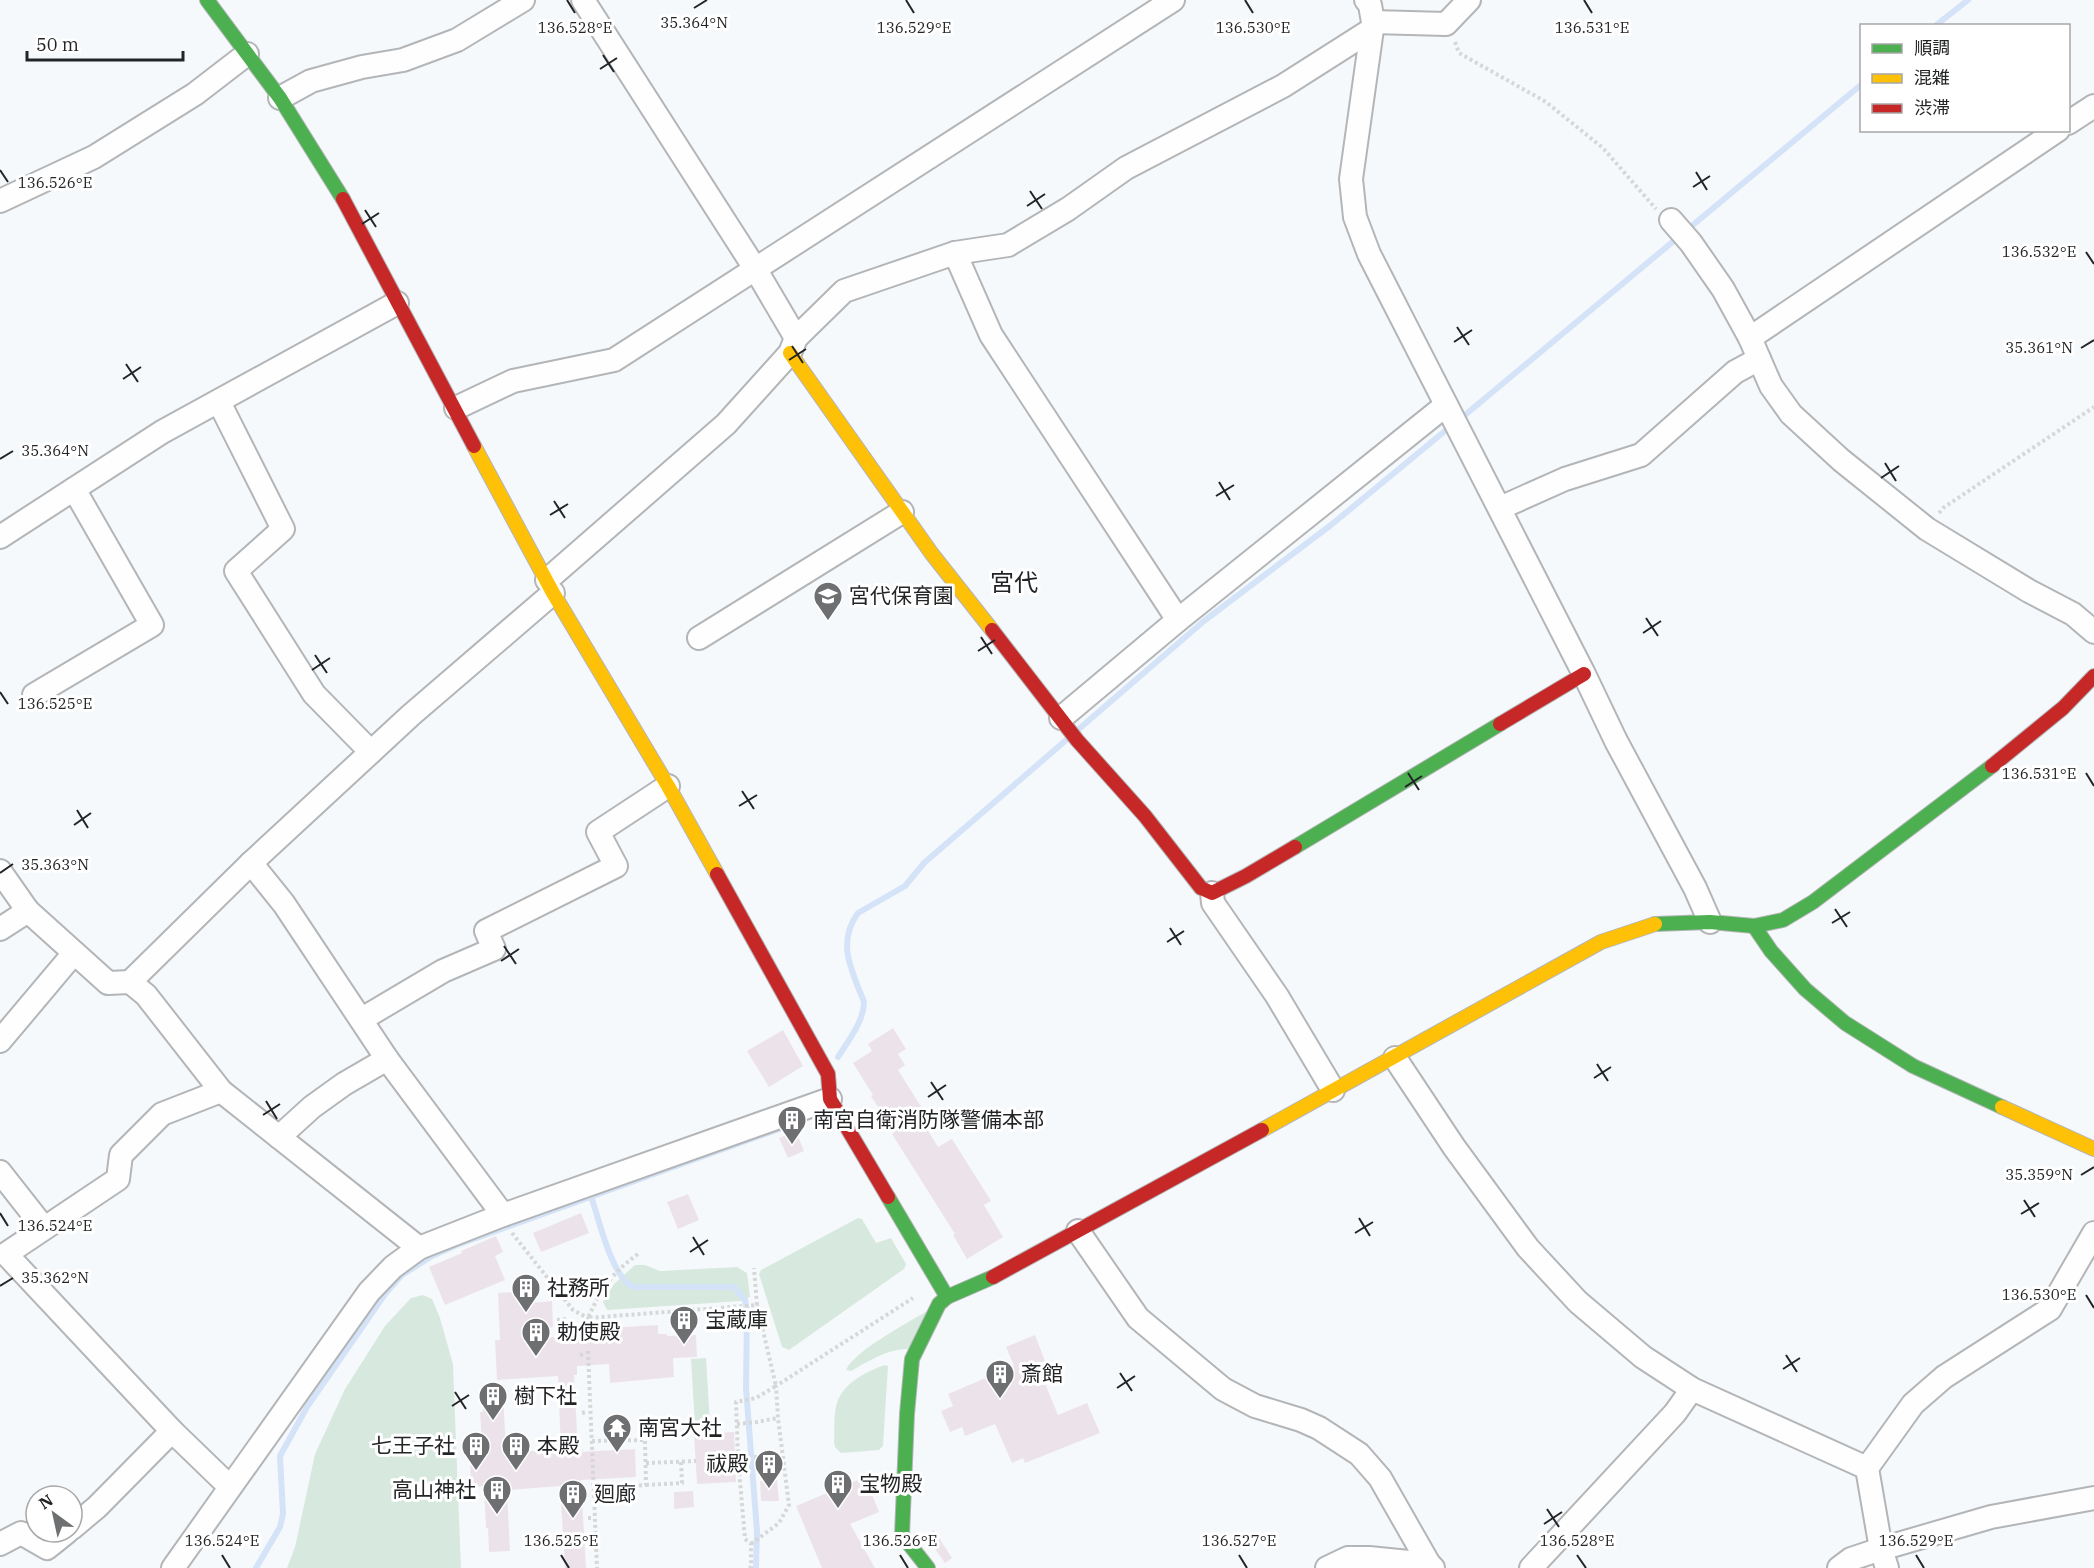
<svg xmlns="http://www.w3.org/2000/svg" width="2094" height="1568" font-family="'IBM Plex Serif','Noto Sans JP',serif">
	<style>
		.green { fill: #d7e9de }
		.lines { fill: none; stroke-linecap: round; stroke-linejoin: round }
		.stream { stroke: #d4e3f8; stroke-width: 6 }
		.building { fill: #ece3ea }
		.street-casing { stroke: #b3b5b7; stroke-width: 26 }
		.fast-casing { stroke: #b3b5b7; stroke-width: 16 }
		.slow-casing { stroke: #b3b5b7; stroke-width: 16 }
		.jam-casing { stroke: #b3b5b7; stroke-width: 16 }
		.path { stroke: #d6d7d7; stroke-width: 4; stroke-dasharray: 3 3; stroke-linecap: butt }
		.street { stroke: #fefeff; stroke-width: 22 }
		.fast { stroke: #4caf50; stroke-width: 14 }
		.slow { stroke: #ffc107; stroke-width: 14 }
		.jam { stroke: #c62828; stroke-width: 14 }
		.ticks { fill: none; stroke: #232426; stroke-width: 2 }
		.labels { text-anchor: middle; stroke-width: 6; stroke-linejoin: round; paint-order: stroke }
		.poi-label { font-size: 21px; fill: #232426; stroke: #fff; text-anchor: start }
		.quarter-label { font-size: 24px; fill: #232426; stroke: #fff }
		.ticks-label { font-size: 15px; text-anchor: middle; fill: #232426; stroke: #fff; stroke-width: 6; stroke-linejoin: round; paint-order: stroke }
	</style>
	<rect width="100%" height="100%" fill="#f6f9fc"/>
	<g class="green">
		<path d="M858,1218L862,1219L876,1243L891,1238L906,1264L904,1269L789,1350L782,1347L759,1274L761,1270Z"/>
		<path d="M635,1265H645L660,1271L737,1267L747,1273L750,1297L741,1301L607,1310L603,1302L614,1284Z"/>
		<path d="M423,1295L432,1299L440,1318L453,1364L461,1568H287L295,1547L315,1454L345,1389L385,1326L411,1298Z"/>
		<path d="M929,1310L908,1349C887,1349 869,1361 851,1371L846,1370C854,1351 909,1322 929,1310Z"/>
		<path d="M706,1358L710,1425L695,1426L691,1359Z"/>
		<path d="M885,1365L888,1366L883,1446L879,1450L841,1453L835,1447L834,1442C835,1430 833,1414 837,1403C843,1383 867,1371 885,1365Z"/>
	</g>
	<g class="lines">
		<g class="stream">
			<path d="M1935,26L1968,0"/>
			<path d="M1459,420L1862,84"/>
			<path d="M1080,728L1204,621L1331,525L1451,426"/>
			<path d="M838,1057C848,1041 864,1021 864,1002C852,971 836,943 858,913L905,886L924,863L1065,741"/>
			<path d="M591,1196C599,1219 611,1276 633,1287H734L745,1300L747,1311L746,1388L757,1531L756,1568"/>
			<path d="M256,1568L280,1527L283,1514L280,1456L307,1407L385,1294L402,1275L432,1256L457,1245L790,1125"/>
		</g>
	</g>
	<g class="building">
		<path d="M893,1028L906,1049L898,1054L905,1065L898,1070L925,1113L919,1116L938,1147L952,1139L991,1201L984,1205L1003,1237L967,1259L953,1235L955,1234L892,1134L894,1133L871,1096L873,1095L853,1063L872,1051L868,1044Z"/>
		<path d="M783,1030L803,1066L769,1087L747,1051Z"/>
		<path d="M796,1131L804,1151L788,1158L779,1138Z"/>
		<path d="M688,1194L699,1220L678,1229L667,1202Z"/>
		<path d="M581,1213L589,1233L541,1252L533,1233Z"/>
		<path d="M496,1236L503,1252L495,1256L505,1280L445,1305L429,1267L462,1253L461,1251Z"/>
		<path d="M532,1291V1303L552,1301L553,1326L538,1338L605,1334V1328L658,1325V1334H667V1336L696,1335L697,1357L673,1358L674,1377L610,1383L609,1364L577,1366V1375H574L578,1452L635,1449L636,1477L581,1480L586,1568H565L560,1486L507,1490L510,1551L489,1552L488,1528H486L484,1486L471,1487L470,1457L483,1456L480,1412H483L482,1391L503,1390L506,1453L561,1449L558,1376L497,1380L495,1340H500L498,1293Z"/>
		<path d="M1035,1335L1045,1361L1037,1364L1058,1415L1087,1403L1100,1433L1025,1463L1023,1458L1012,1463L995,1424L965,1436L962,1427L950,1432L941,1411L953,1406L948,1394L1014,1366L1006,1347Z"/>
		<path d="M734,1432L736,1482L697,1484L694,1434Z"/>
		<path d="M865,1477L879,1512L850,1524L875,1568H822L796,1506Z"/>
		<path d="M777,1480L779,1501H761L760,1481Z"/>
		<path d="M693,1491L694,1507L674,1509V1492Z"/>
		<path d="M934,1530L952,1558L945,1563L926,1536Z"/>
	</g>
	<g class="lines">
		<g class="street-casing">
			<g id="street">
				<path d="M1366,0L1370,5L1373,22L1351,179L1355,217L1369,254L1584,674L1616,741L1695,888L1710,922"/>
				<path d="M1373,22L1446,24L1469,0"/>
				<path d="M280,98L311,81L362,67L403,60L457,40L523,0"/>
				<path d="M2068,123L2094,106"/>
				<path d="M0,201L94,157L195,94L247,54"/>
				<path d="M1671,220L1691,243L1723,289L1750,338L1771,386L1791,414L1841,460L1927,529L2029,591L2073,614L2094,632"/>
				<path d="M955,253L991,335L1178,620"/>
				<path d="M796,338L844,291L955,253L1008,245L1068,209L1126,168L1283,86L1371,30"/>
				<path d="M1750,338L2058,130"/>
				<path d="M219,402L283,529L236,571L314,694L371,752"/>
				<path d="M456,408L513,381L614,360L1173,0"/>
				<path d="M1500,508L1565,479L1641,455L1735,372L1759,359"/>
				<path d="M0,537L162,432L397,303"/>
				<path d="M547,580L726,424L790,353L796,338L756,270L583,0"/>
				<path d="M699,638L902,512"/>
				<path d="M34,695L152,625L74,489"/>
				<path d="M1061,718L1178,620L1446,405"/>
				<path d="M251,863L284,904L387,1059L503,1215"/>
				<path d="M0,871L28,911L108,983L130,982L146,995L221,1091L419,1248"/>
				<path d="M1212,893L1213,903L1277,996L1333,1090"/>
				<path d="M0,929L28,911"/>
				<path d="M130,982L251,863L411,715L553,593"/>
				<path d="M362,1019L443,971L494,949L486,931L616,866L598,832L668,786"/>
				<path d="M0,1041L74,953"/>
				<path d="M1395,1058L1454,1147L1528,1248L1578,1302L1643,1357L1692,1389L1867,1468L1881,1549L1887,1568"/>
				<path d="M279,1137L312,1107L344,1084L387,1059"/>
				<path d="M0,1172L44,1228"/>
				<path d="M1078,1231L1138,1318L1223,1389L1255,1406L1301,1420L1319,1428L1359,1454L1380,1478L1429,1564"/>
				<path d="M172,1431L6,1254L118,1179L121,1155L162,1114L221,1091"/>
				<path d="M1867,1468L1913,1404L1944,1377L2050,1309L2094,1233"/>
				<path d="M72,1528L97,1507L172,1431L230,1487"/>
				<path d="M0,1544L21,1533L47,1548L67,1532"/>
				<path d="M173,1568L369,1292L393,1267L419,1248L503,1215L830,1099"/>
				<path d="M1327,1568L1348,1558H1369L1429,1564L1433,1568"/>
				<path d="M1531,1568L1675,1413L1692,1389"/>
				<path d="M1839,1568L1851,1559L1881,1549L1991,1517L2094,1498"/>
			</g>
		</g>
		<g class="fast-casing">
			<g id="fast">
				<path d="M207,0L280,98L343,199"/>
				<path d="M1295,847L1500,724"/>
				<path d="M1655,924L1710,922L1754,926L1783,920L1813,902L1992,766"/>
				<path d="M1754,926L1771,951L1805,989L1845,1023L1913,1066L2002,1107"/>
				<path d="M888,1197L947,1297"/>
				<path d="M928,1568L902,1535L907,1414L912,1359L939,1304L947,1297L993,1277"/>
			</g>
		</g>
		<g class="slow-casing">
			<g id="slow">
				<path d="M790,353L932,554L992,630"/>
				<path d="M474,446L553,593L668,786L717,874"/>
				<path d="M2002,1107L2094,1149"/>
				<path d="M1262,1130L1601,942L1655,924"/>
			</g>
		</g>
		<g class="jam-casing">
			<g id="jam">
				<path d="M343,199L474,446"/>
				<path d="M992,630L1077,740L1145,816L1201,888L1212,893L1246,876L1295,847"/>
				<path d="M1500,724L1584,674"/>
				<path d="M1992,766L2063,708L2094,676"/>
				<path d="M717,874L828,1074L830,1099L888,1197"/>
				<path d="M993,1277L1262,1130"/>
			</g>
		</g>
		<g class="path">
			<path d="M1455,42L1459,53L1546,102L1603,148L1656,209"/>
			<path d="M1939,513L1943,508L2094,407"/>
			<path d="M512,1233L573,1310L588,1318L587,1337"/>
			<path d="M638,1254C612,1273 601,1289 588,1318L757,1305L754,1268"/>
			<path d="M557,1320L567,1319"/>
			<path d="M588,1351L597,1568"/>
			<path d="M580,1355L584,1354"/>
			<path d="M582,1413L586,1412"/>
			<path d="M737,1424L757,1422L778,1418L776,1386L913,1298"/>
			<path d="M592,1441L645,1440L646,1485L595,1489"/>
			<path d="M742,1458L757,1457"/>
			<path d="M646,1463L696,1461"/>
			<path d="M646,1485L682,1483L681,1462"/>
			<path d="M588,1518H591"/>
			<path d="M751,1544L779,1523L789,1505L778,1418"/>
			<path d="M749,1568L751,1567V1544L745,1539L738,1459L736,1402L756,1398L776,1386L757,1305"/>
		</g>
		<use href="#street" class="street"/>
		<use href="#fast" class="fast"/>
		<use href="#slow" class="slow"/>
		<use href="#jam" class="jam"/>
	</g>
	<path class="ticks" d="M567,0L575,13M906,0L914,13M1245,0L1253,13M1584,0L1592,13M694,8L707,0M603,55L614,72M600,69L617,58M0,170L8,182M1696,172L1707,190M1693,187L1710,176M1030,191L1042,209M1027,206L1045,194M365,210L376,227M362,224L379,213M2086,252L2094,264M1457,327L1469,345M1454,342L1472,330M792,346L803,363M2081,348L2094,340M789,360L806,349M126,364L138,382M123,379L141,367M0,459L13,451M1885,463L1896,481M1881,478L1899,466M1219,482L1230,500M1216,496L1234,485M554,501L565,518M550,515L568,504M1646,618L1658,636M1643,633L1661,621M981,637L992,654M978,651L995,640M315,655L327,673M312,670L330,658M0,692L8,704M1408,773L1419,790M2086,773L2094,786M1405,787L1422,776M742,791L754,809M739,806L757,795M77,810L88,828M74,825L91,813M0,873L13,864M1835,909L1847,927M1832,923L1850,912M1170,928L1181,945M1167,942L1184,931M504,946L516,964M501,961L519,949M1597,1064L1608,1081M1594,1078L1611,1067M931,1082L943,1100M928,1097L946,1085M266,1101L277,1119M263,1115L280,1104M2081,1175L2094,1167M2024,1200L2035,1217M0,1213L8,1226M2021,1214L2039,1203M1359,1218L1370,1236M1355,1233L1373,1222M693,1237L704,1255M690,1252L708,1240M0,1286L13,1278M2086,1295L2094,1308M1786,1355L1797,1372M1783,1369L1800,1358M1120,1373L1132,1391M1117,1388L1135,1376M455,1392L466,1409M452,1406L469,1395M1547,1509L1559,1527M1544,1524L1562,1512M222,1555L230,1568M561,1555L569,1568M900,1555L908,1568M1239,1555L1247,1568M1577,1555L1586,1568M1916,1555L1924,1568"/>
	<defs>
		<g id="school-pin" transform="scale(1.5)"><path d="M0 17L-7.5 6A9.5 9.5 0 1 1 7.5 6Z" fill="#6d6f71" stroke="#fff"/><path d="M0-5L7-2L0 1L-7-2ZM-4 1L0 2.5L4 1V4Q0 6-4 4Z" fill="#fff"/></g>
		<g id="building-pin" transform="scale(1.5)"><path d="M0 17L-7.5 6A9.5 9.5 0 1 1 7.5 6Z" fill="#6d6f71" stroke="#fff"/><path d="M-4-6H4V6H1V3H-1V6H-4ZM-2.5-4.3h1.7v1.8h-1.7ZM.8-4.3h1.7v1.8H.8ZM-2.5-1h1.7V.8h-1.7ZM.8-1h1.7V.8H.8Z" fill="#fff"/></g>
		<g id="temple-pin" transform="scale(1.5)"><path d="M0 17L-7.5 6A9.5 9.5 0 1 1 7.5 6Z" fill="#6d6f71" stroke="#fff"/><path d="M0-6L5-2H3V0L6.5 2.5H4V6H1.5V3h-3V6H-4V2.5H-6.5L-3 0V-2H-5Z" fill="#fff"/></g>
	</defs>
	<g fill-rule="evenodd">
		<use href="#school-pin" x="828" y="596"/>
		<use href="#building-pin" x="792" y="1120"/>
		<use href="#building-pin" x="526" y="1288"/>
		<use href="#building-pin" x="684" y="1320"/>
		<use href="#building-pin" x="536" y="1332"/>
		<use href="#building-pin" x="1000" y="1374"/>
		<use href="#building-pin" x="493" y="1396"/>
		<use href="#temple-pin" x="617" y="1428"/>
		<use href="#building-pin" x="476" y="1446"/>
		<use href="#building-pin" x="516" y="1446"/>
		<use href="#building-pin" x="769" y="1464"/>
		<use href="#building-pin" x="838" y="1484"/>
		<use href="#building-pin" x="497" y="1490"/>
		<use href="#building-pin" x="573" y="1494"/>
	</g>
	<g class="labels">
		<g class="poi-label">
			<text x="849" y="603">宮代保育園</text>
			<text x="813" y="1127">南宮自衛消防隊警備本部</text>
			<text x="547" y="1295">社務所</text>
			<text x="705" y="1327">宝蔵庫</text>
			<text x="557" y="1339">勅使殿</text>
			<text x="1021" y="1381">斎館</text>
			<text x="514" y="1403">樹下社</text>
			<text x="638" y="1435">南宮大社</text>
			<text x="455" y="1453" text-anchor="end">七王子社</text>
			<text x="537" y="1453">本殿</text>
			<text x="748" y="1471" text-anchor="end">祓殿</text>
			<text x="859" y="1491">宝物殿</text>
			<text x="476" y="1497" text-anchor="end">高山神社</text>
			<text x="594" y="1501">廻廊</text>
		</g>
		<g class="quarter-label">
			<text x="1014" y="591">宮代</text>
		</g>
	</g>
	<g class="ticks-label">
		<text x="694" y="28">35.364°N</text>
		<text x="575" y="33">136.528°E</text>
		<text x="914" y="33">136.529°E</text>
		<text x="1253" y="33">136.530°E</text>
		<text x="1592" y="33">136.531°E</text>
		<text x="55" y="188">136.526°E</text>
		<text x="2039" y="257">136.532°E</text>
		<text x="2039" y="353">35.361°N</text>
		<text x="55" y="456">35.364°N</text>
		<text x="55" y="709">136.525°E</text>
		<text x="2039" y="779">136.531°E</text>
		<text x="55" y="870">35.363°N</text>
		<text x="2039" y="1180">35.359°N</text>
		<text x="55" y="1231">136.524°E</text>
		<text x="55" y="1283">35.362°N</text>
		<text x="2039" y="1300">136.530°E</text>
		<text x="222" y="1546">136.524°E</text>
		<text x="561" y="1546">136.525°E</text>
		<text x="900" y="1546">136.526°E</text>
		<text x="1239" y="1546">136.527°E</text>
		<text x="1577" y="1546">136.528°E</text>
		<text x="1916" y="1546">136.529°E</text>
	</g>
	<rect x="1860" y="24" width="210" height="108" fill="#ffffff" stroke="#a7a7a8" stroke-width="1.5"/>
	<rect x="1872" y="44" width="30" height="9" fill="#4caf50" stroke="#a7a7a8" stroke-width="1.5"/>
	<text x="1914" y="54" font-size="18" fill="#232426">順調</text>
	<rect x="1872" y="74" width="30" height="9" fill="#ffc107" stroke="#a7a7a8" stroke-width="1.5"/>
	<text x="1914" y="84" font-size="18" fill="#232426">混雑</text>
	<rect x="1872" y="104" width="30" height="9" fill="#c62828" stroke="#a7a7a8" stroke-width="1.5"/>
	<text x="1914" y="114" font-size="18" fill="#232426">渋滞</text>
	<g transform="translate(54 1514) rotate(327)"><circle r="28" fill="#ffffff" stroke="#a7a7a8" stroke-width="1.5"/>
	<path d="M0-4.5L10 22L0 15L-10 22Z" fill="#6d6f71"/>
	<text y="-9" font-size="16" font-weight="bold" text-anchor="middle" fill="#232426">N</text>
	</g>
	<path d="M27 51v9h156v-9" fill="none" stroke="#232426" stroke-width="3"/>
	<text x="36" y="51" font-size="18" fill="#232426" stroke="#ffffff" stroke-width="4.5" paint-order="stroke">50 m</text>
</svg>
